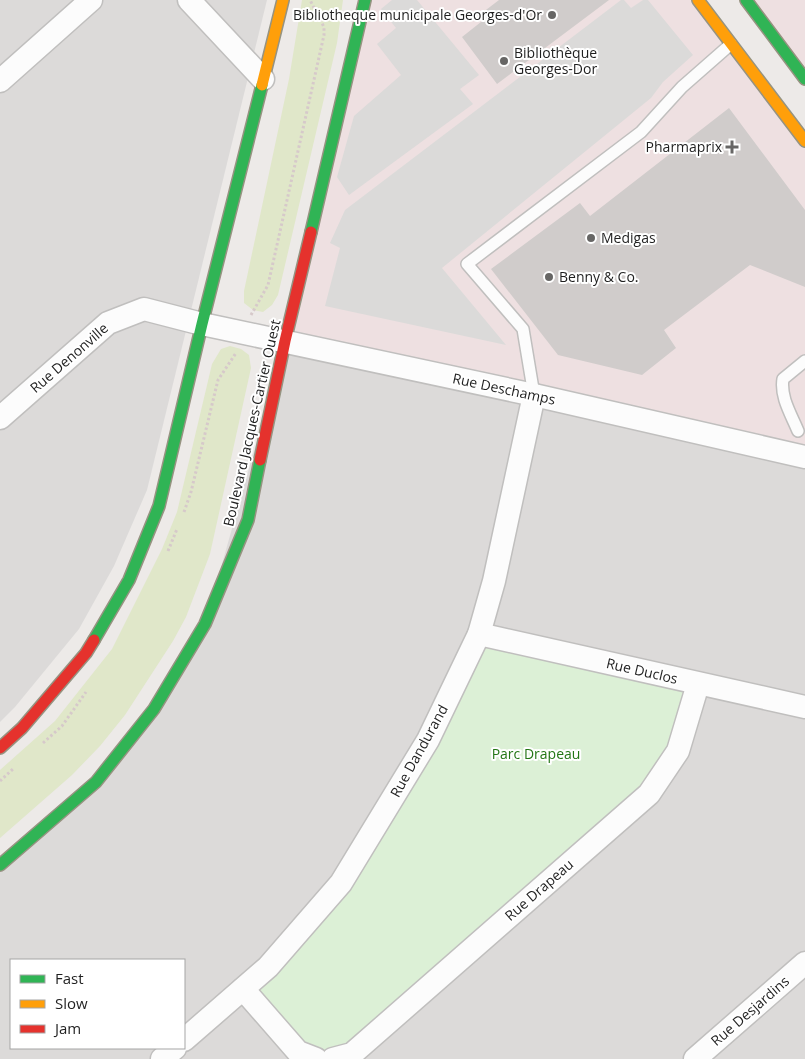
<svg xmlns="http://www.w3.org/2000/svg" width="805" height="1059" font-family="'Open Sans',sans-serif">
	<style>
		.residential { fill: #dcdad9; fill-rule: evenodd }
		.commercial { fill: #eee0e1 }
		.religious { fill: #dbdad9 }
		.grass { fill: #e0e7c9 }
		.park { fill: #dcf0d6 }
		.building { fill: #d0cccb }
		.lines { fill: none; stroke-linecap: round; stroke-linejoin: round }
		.lane-casing { stroke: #c0bfbe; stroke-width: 14 }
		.street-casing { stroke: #c0bfbe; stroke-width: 25 }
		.fast-casing { stroke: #969381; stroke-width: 14 }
		.slow-casing { stroke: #969381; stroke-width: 14 }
		.jam-casing { stroke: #969381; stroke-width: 14 }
		.path { stroke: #d6c9ca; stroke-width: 3; stroke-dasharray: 2.5 2.5; stroke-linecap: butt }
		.lane { stroke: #fcfcfc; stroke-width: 11 }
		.street { stroke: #fcfcfc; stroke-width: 22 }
		.fast { stroke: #30b455; stroke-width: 11 }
		.slow { stroke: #ff9f0a; stroke-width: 11 }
		.jam { stroke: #e5322d; stroke-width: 11 }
		.poi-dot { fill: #676665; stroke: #fff; stroke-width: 2 }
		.labels { text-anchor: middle; stroke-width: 4; stroke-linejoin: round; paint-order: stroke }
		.poi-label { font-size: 14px; fill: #1f1f1f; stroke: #fff; text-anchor: start }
		.street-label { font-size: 14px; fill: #1f1f1f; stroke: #fff }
		.park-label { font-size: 14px; fill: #237615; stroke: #fff }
	</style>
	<rect width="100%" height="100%" fill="#edeae8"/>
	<g class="residential">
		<path d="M0,0H267L147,490L114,566L79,629L15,707L0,722Z"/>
		<path d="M285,341L805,457V1059H0V865L96,782L205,624ZM11,960H184V1048H11Z"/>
	</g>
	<g class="commercial">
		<path d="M365,0H698L805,141V457L285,341Z"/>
		<path d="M746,0H805V79Z"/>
	</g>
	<g class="religious">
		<path d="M392,0H417L479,75L460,89L473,104L349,195L337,177L354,116L401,75L377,44L396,28L381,9Z"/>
		<path d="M621,0H624L631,8L643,0H648L693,55L663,82L651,98L442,268L506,345L325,306L340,248L330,243L345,210Z"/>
	</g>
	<g class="grass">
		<path d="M302,0H343L337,43L278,295L272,305L263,312L253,310L244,303V291L289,79Z"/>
		<path d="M230,346L241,349L249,355L251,368L210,554L186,617L173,641L125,715L100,746L72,775L0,838V770L55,721L112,649L162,549L177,512L212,364L221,349Z"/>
	</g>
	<path class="park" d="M479,634L698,684L649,794L352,1054L316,1059L243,989L341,883Z"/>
	<g class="building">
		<path d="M499,0H609L497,84L462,37L486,18L482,13Z"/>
		<path d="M729,108L805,210V287L750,265L664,330L676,348L642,375L558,355L491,269L580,203L590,216Z"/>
	</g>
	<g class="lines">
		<g class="lane-casing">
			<g id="lane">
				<path d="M534,395L523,329L467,264L641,132L682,87L731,44"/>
				<path d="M798,431C791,414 780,397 783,379L805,361"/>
			</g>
		</g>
		<g class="street-casing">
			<g id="street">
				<path d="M189,0L263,79"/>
				<path d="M0,81L91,0"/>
				<path d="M0,418L108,323L144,309L202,324L534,395L805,457"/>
				<path d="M479,634L805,707"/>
				<path d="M243,989L298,1052L316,1059"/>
				<path d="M184,1040L268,967L341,883L428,740L479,634L494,581L534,395"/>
				<path d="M162,1059L175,1048"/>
				<path d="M333,1059L352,1054L649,794L678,751L698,684"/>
				<path d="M695,1059L805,963"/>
			</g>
		</g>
		<g class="fast-casing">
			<g id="fast">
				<path d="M746,0L805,79"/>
				<path d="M311,232L365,0"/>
				<path d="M94,640L129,580L159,506L202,324L262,85"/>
				<path d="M0,865L96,782L154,709L205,624L248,520L260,460"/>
			</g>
		</g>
		<g class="slow-casing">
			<g id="slow">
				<path d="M698,0L805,141"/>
				<path d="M262,85L283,0"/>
			</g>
		</g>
		<g class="jam-casing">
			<g id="jam">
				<path d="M260,460L285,341L311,232"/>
				<path d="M0,748L22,728L86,653L94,640"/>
			</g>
		</g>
		<g class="path">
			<path d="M251,315L268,285L324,35V27L310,0"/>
			<path d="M184,512L191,492L216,388L218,380L236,353"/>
			<path d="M168,551L177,529"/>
			<path d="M43,743L62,726L86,692"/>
			<path d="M0,781L14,768"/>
		</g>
		<use href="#lane" class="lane"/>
		<use href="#street" class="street"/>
		<use href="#fast" class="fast"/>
		<use href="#slow" class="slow"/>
		<use href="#jam" class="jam"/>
	</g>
	<g class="poi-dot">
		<circle cx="552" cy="15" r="5"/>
		<circle cx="504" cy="61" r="5"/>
		<path d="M729.5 139.5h5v5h5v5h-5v5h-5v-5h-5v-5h5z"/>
		<circle cx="591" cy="238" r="5"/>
		<circle cx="549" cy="277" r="5"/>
	</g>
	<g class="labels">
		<g class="poi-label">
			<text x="542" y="20" text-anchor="end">Bibliotheque municipale Georges-d'Or</text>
			<text x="514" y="58">Bibliothèque<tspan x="514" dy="16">Georges-Dor</tspan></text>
			<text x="722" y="152" text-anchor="end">Pharmaprix</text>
			<text x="601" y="243">Medigas</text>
			<text x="559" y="282">Benny &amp; Co.</text>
		</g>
		<g class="street-label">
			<text transform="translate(69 358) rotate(-41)" y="5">Rue Denonville</text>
			<text transform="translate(504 389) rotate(12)" y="5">Rue Deschamps</text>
			<text transform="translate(252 423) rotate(-77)" y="5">Boulevard Jacques-Cartier Ouest</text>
			<text transform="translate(642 671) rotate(13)" y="5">Rue Duclos</text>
			<text transform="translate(419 751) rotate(-61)" y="5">Rue Dandurand</text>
			<text transform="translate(539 890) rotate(-41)" y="5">Rue Drapeau</text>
			<text transform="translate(750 1011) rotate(-41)" y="5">Rue Desjardins</text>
		</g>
		<g class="park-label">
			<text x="536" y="759">Parc Drapeau</text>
		</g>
	</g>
	<rect x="10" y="959" width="175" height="90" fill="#ffffff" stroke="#a5a5a5"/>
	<rect x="20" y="975" width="25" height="8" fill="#30b455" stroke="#a5a5a5"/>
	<text x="55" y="984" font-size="15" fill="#1f1f1f">Fast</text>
	<rect x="20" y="1000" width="25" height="8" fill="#ff9f0a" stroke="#a5a5a5"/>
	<text x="55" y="1009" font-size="15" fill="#1f1f1f">Slow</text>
	<rect x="20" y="1025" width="25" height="8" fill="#e5322d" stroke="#a5a5a5"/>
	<text x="55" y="1034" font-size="15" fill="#1f1f1f">Jam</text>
</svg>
